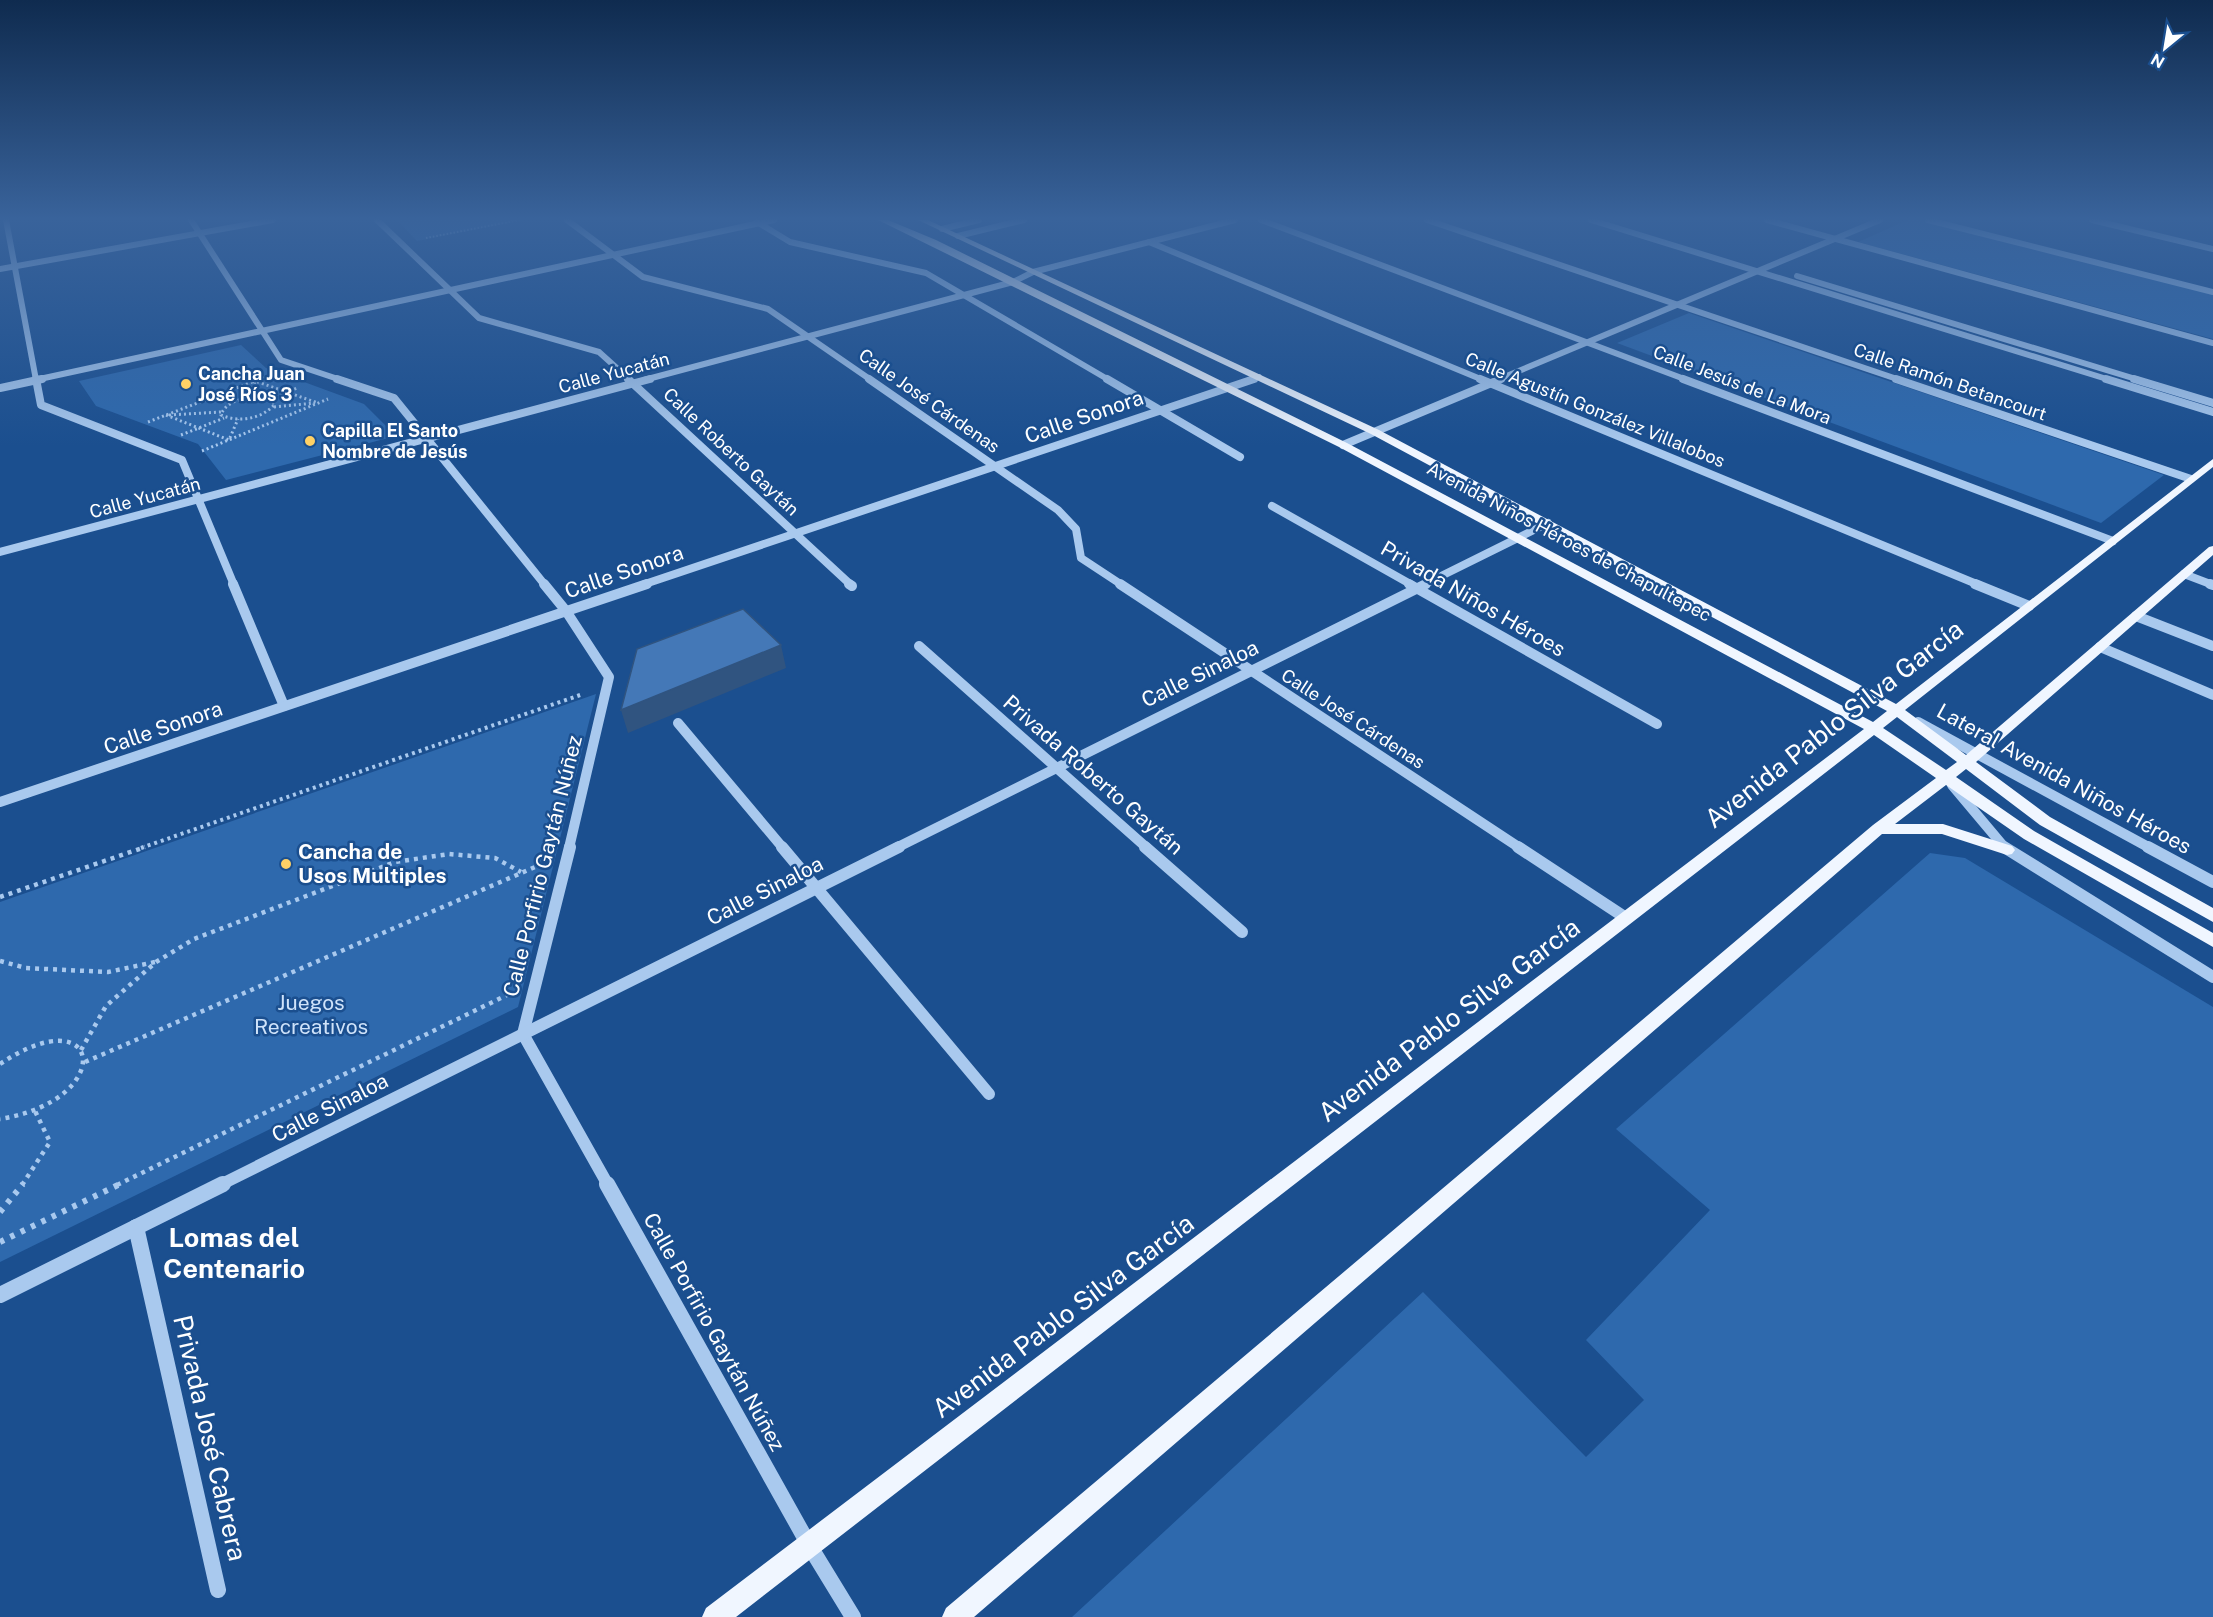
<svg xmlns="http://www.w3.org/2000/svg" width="2213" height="1617" font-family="'Public Sans',sans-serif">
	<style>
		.green { fill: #2e69ad }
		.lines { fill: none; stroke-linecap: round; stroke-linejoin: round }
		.path-far4 { stroke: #a9c9ee; stroke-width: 2; stroke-dasharray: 1.5 2; stroke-linecap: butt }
		.path-far3 { stroke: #a9c9ee; stroke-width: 3; stroke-dasharray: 2 3; stroke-linecap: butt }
		.path-far2 { stroke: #a9c9ee; stroke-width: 4; stroke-dasharray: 3 4; stroke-linecap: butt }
		.path-far1 { stroke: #a9c9ee; stroke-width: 4.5; stroke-dasharray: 4 5; stroke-linecap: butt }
		.path { stroke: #a9c9ee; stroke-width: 6; stroke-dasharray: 4.5 7; stroke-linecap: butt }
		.minor-far4 { stroke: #a9c9ee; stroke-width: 6 }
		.minor-far3 { stroke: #a9c9ee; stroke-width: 8 }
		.minor-far2 { stroke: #a9c9ee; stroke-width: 10 }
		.minor-far1 { stroke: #a9c9ee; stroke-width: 12 }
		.minor { stroke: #a9c9ee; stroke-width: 16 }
		.major { fill: #f0f6ff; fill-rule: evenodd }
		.shaded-wall { fill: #305480 }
		.building { fill: #4478b7; stroke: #305480; stroke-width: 1.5 }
		.poi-dot { fill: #ffd166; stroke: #1b4f8f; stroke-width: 2 }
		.labels { text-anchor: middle; stroke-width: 5; stroke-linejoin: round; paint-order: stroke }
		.far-street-label { font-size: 18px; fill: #fff; stroke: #1b4f8f }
		.far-poi-label { font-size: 18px; font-weight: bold; fill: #fff; stroke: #1b4f8f; text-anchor: start }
		.street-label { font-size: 21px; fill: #fff; stroke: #1b4f8f }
		.poi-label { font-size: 21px; font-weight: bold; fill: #fff; stroke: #1b4f8f; text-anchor: start }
		.park-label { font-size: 21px; fill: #cfe3fa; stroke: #1b4f8f }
		.near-street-label { font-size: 26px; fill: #fff; stroke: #1b4f8f }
		.near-neighbourhood-label { font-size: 27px; font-weight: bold; fill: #fff; stroke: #1b4f8f }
	</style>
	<rect width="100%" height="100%" fill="#1b4f8f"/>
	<g class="green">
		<path d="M397,220H524L417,241Z"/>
		<path d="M1908,220H1921L2213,294V339L1858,242Z"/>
		<path d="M1689,313L2164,475L2101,523L1617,343Z"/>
		<path d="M241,345L266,368L364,404L396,436L226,480L198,444L96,406L79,381Z"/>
		<path d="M596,694L518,1007L0,1262V902Z"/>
		<path d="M1930,853L1965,858L2213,1007V1617H1072L1423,1292L1586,1457L1644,1400L1586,1340L1710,1210L1616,1129Z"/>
	</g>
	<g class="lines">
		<g class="path-far4">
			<path d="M426,238L519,220"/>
			<path d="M256,380L267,376"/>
		</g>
		<g class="path-far3">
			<path d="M264,397L275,404C262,419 239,423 221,415C226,399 250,397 264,397Z"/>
			<path d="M250,398L255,381L318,403"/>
			<path d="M271,398L297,388"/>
			<path d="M274,407L315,403"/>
			<path d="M166,415L229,440L238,419"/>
			<path d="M169,415L221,412"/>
			<path d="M148,422L260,379"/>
			<path d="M181,435L224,418"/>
			<path d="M202,451L328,399"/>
		</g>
		<path class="path-far2" d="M141,848L583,694"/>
		<g class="path-far1">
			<path d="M0,897L145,847"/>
			<path d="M0,961L26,968L108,972L155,962"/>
			<path d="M81,1050L106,1006L156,962L194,939L395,862L449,854L495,858L521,872"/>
			<path d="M85,1062L542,864"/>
			<path d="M0,1064C103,995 118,1100 0,1119"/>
			<path d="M22,1185L50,1142L35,1111"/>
			<path d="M117,1185L509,994"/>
		</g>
		<g class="path">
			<path d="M0,1212L23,1184"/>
			<path d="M0,1242L120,1184"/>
		</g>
		<g class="minor-far4">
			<path d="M6,220L36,380"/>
			<path d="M191,220L281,360L341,380"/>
			<path d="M377,220L479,318L599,352L630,380"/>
			<path d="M567,220L643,277L768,309L871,380"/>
			<path d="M1261,220L1687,380"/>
			<path d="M1427,220L1900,380"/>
			<path d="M1591,220L2110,380"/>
			<path d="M1767,220L2213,343"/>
			<path d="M1928,220L2213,292"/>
			<path d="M2092,220L2213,249"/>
			<path d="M757,222L790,242L926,273L1109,380"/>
			<path d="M942,229L979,220"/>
			<path d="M958,236L1024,220"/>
			<path d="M1149,242L1483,380"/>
			<path d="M0,269L273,220"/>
			<path d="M1797,276L2139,380"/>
			<path d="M35,380L774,220"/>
			<path d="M644,380L1013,282L1033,272L1235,220"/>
			<path d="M1249,380L1259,377"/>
			<path d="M1497,380L1880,220"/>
		</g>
		<g class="minor-far3">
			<path d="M36,379L41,405L182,460L234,585"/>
			<path d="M337,379L394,398L545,585"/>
			<path d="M628,379L851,585"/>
			<path d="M869,379L1058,510L1076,529L1081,558L1122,585"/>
			<path d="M1107,379L1240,457"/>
			<path d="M1480,379L1979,585"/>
			<path d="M1683,379L2113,541"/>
			<path d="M1896,379L2191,479"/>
			<path d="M2106,379L2213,412"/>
			<path d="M2134,379L2213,403"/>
			<path d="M0,388L42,379"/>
			<path d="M1343,445L1501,379"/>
			<path d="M1272,506L1412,585"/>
			<path d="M0,552L650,379"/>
			<path d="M2184,574L2213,585"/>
			<path d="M642,585L1254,379"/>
			<path d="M1423,585L1548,523"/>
		</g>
		<g class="minor-far2">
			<path d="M233,584L284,706"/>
			<path d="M544,584L566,611L609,677L569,848"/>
			<path d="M849,584L852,586"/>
			<path d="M1120,584L1520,848"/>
			<path d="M1409,584L1657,724"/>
			<path d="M1975,584L2029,606"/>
			<path d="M2210,584L2213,585"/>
			<path d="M2136,616L2213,646"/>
			<path d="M919,646L1147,848"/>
			<path d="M2100,647L2213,695"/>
			<path d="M1918,722L2150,848"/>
			<path d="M678,723L783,848"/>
			<path d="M1952,785L2005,848"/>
			<path d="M0,802L647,584"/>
			<path d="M896,848L1426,584"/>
		</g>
		<g class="minor-far1">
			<path d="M570,847L523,1034L608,1185"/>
			<path d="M782,847L989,1094"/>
			<path d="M1145,847L1242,932"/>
			<path d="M1518,847L1626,918"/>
			<path d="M2004,847L2213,977"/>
			<path d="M2148,847L2213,882"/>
			<path d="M220,1185L899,847"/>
		</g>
		<g class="minor">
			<path d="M607,1184L809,1545L853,1617"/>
			<path d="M136,1227L218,1590"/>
			<path d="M0,1295L223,1184"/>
		</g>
		<path class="major" d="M878,220H888L936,240L1347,443L1873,722L1887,711L1371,434L918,220H928L1379,430L1896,704L2213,459V467L1905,710L1966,755L2209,547L2213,546V555L1976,762L2050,817L2213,908V922L2040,825L1966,769L1956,777L2034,831L2213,933V947L2024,839L1946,785L1895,824H1943L2012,846L2015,850L2012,854L2007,855L1942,834H1882L974,1617H942L946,1608L1873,825L1936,778L1874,735L736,1617H702L706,1608L1864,729L1339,447ZM1897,717L1957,762L1946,770L1883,728Z"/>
	</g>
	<path class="shaded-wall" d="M781,645L786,668L628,733L621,710Z"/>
	<path class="building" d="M743,609L781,645L621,710L637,649Z"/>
	<linearGradient id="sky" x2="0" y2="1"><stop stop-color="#0f2b4f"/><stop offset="0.49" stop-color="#39639b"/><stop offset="1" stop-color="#39639b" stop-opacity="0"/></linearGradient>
	<rect width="2213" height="446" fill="url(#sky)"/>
	<g class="poi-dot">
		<circle cx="186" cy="384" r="6"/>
		<circle cx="310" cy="441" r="6"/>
		<circle cx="286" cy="864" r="6"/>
	</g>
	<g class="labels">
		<g class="far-street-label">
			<text transform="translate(614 373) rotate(-15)" y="6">Calle Yucatán</text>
			<text transform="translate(1950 382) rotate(19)" y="6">Calle Ramón Betancourt</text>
			<text transform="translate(1742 385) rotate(21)" y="6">Calle Jesús de La Mora</text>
			<text transform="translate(929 401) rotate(35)" y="6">Calle José Cárdenas</text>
			<text transform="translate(1595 410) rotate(22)" y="6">Calle Agustín González Villalobos</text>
			<text transform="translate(731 452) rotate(43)" y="6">Calle Roberto Gaytán</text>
			<text transform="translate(145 498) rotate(-15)" y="6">Calle Yucatán</text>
			<text transform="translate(1569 542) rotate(28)" y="6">Avenida Niños Héroes de Chapultepec</text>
			<text transform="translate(1353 719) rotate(33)" y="6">Calle José Cárdenas</text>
		</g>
		<g class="far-poi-label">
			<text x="198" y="380">Cancha Juan<tspan x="198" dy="21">José Ríos 3</tspan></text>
			<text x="322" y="437">Capilla El Santo<tspan x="322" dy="21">Nombre de Jesús</tspan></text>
		</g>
		<g class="street-label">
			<text transform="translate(1084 417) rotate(-19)" y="7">Calle Sonora</text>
			<text transform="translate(624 572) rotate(-19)" y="7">Calle Sonora</text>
			<text transform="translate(1473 599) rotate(30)" y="7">Privada Niños Héroes</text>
			<text transform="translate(1200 674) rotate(-26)" y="7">Calle Sinaloa</text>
			<text transform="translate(163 728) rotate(-19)" y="7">Calle Sonora</text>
			<text transform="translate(1093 775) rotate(41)" y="7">Privada Roberto Gaytán</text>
			<text transform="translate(2064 779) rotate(29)" y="7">Lateral Avenida Niños Héroes</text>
			<text transform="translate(543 866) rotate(-76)" y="7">Calle Porfirio Gaytán Núñez</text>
			<text transform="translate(765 891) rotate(-27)" y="7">Calle Sinaloa</text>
			<text transform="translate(330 1108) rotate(-27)" y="7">Calle Sinaloa</text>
			<text transform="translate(714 1332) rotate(61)" y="7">Calle Porfirio Gaytán Núñez</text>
		</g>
		<g class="poi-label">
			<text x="298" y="859">Cancha de<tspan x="298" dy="24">Usos Multiples</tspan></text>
		</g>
		<g class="park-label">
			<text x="311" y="1010">Juegos<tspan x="311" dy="24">Recreativos</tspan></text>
		</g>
		<g class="near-street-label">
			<text transform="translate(1834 724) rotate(-38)" y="9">Avenida Pablo Silva García</text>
			<text transform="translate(1449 1020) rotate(-37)" y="9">Avenida Pablo Silva García</text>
			<text transform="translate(1063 1316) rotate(-37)" y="9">Avenida Pablo Silva García</text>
			<text transform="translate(210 1438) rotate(77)" y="9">Privada José Cabrera</text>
		</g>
		<g class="near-neighbourhood-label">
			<text x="234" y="1247">Lomas del<tspan x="234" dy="31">Centenario</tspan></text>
		</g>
	</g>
	<g transform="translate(2165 48) rotate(210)" stroke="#1b4f8f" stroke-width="4.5" paint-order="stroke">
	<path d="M0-4.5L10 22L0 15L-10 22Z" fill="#ffffff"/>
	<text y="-9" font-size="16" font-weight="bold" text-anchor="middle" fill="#ffffff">N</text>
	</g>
</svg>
